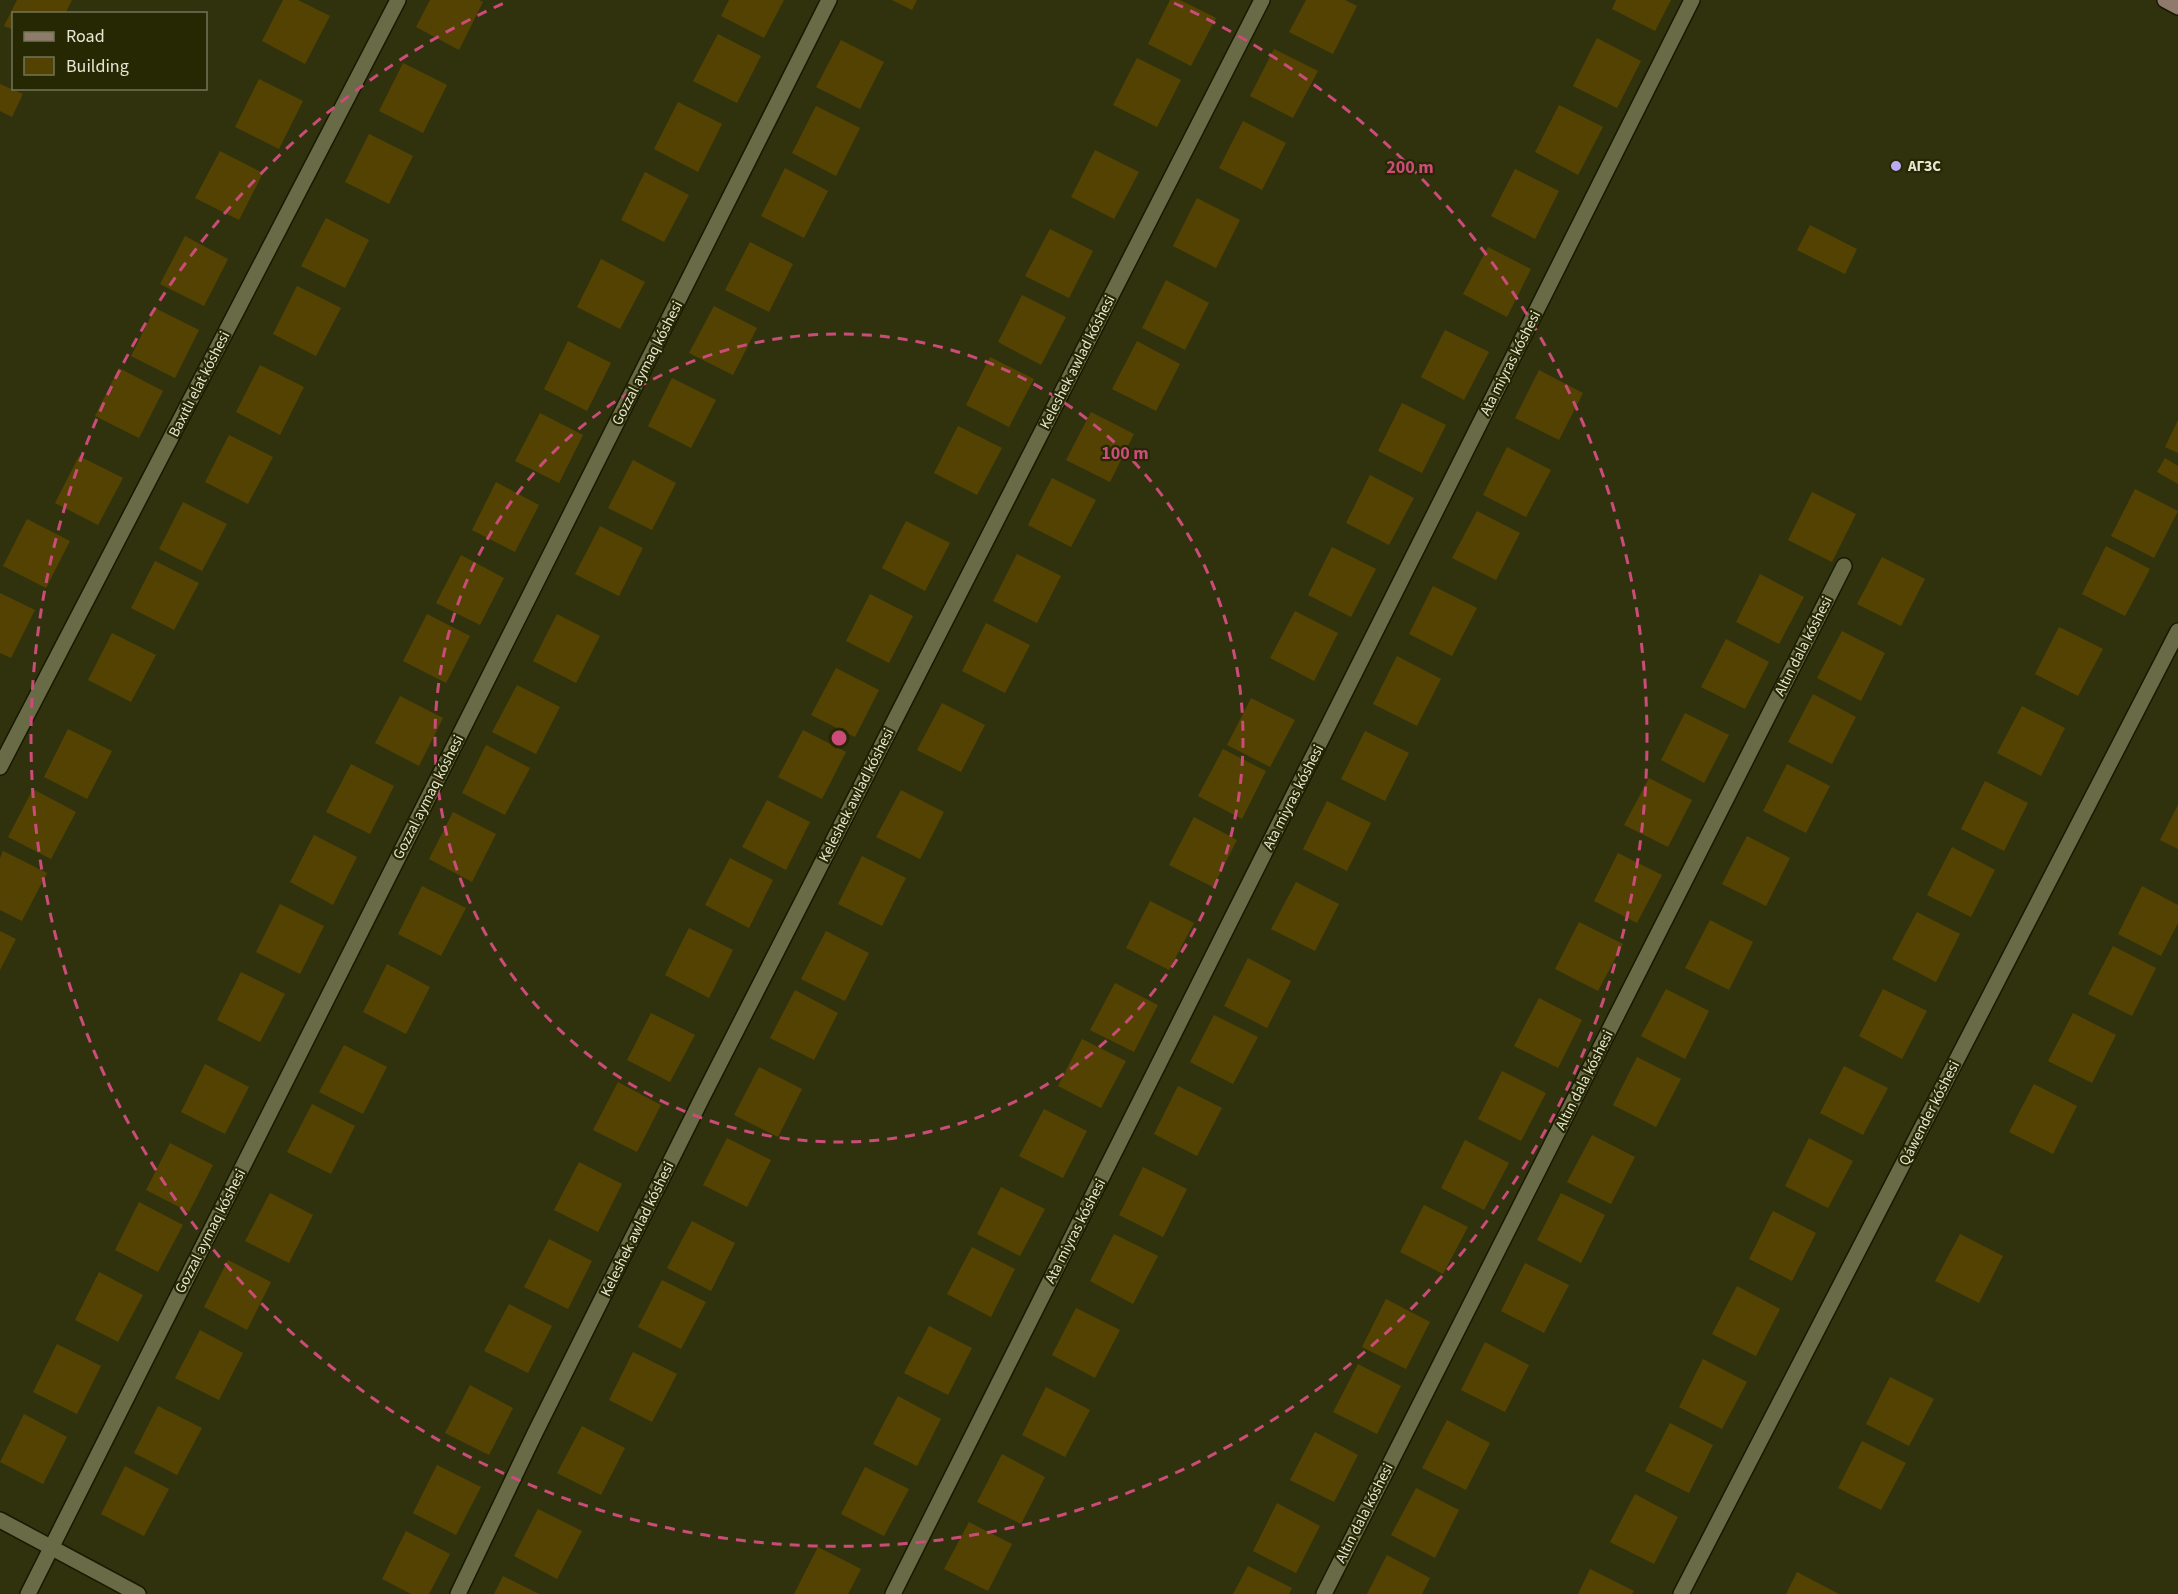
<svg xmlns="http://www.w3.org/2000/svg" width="2178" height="1594" font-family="'Source Sans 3',sans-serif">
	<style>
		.building { fill: #544202 }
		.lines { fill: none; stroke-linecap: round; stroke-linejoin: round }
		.street-casing { stroke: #181901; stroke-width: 18 }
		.secondary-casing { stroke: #181901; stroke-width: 18 }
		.street { stroke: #686b46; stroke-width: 15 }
		.secondary { stroke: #907a6b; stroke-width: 15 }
		.ring { fill: none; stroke: #cb4c79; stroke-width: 3; stroke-dasharray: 10 8 }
		.poi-dot { fill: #b8abf7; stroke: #262804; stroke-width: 2 }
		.labels { text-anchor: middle; stroke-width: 4.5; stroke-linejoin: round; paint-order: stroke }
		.poi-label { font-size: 15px; font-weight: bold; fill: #e5e7d3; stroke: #262804; text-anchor: start }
		.street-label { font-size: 15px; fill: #e5e7d3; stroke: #262804 }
		.centre { fill: #cb4c79; stroke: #262804; stroke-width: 3 }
		.ring-label { font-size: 18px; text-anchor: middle; font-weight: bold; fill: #cb4c79; stroke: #262804; stroke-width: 4.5; stroke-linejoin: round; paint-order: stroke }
	</style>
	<rect width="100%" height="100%" fill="#30320e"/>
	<g class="building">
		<path d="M17,0H72L65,14H14V30L4,26Z"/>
		<path d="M283,0H298L330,16L305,64L262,41Z"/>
		<path d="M430,0H479L483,2L459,50L416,27Z"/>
		<path d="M729,0H784L764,38L721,16Z"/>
		<path d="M892,0H917L912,10Z"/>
		<path d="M1170,0H1180L1216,18L1191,66L1148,44Z"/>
		<path d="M1306,0H1345L1357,6L1333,54L1289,32Z"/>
		<path d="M1616,0H1671L1655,31L1612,9Z"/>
		<path d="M718,34L761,56L737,103L693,81Z"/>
		<path d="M1597,38L1641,61L1617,108L1573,86Z"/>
		<path d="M841,40L884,62L860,109L816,87Z"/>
		<path d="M1274,49L1318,71L1293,118L1250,96Z"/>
		<path d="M1137,58L1181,80L1157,127L1113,105Z"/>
		<path d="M403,63L447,85L423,133L379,111Z"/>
		<path d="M259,79L303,101L279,149L235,127Z"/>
		<path d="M0,84L23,94L12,117L0,111Z"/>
		<path d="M678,102L722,124L698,172L654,149Z"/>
		<path d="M1559,105L1603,127L1578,175L1535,152Z"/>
		<path d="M816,106L860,128L836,176L792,153Z"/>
		<path d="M1243,121L1286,143L1262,190L1219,168Z"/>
		<path d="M369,134L413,156L389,204L345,182Z"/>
		<path d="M1095,150L1139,172L1114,219L1071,197Z"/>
		<path d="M220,151L263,173L239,220L195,198Z"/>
		<path d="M785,168L828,191L804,238L761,216Z"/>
		<path d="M1515,169L1559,191L1535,239L1491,216Z"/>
		<path d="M645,172L689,195L664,242L621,220Z"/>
		<path d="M1197,198L1240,220L1216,268L1173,246Z"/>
		<path d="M326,218L369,240L345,288L301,266Z"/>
		<path d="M1810,225L1857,249L1845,274L1797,250Z"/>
		<path d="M1050,229L1093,251L1069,298L1025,276Z"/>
		<path d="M185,236L228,259L204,306L160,284Z"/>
		<path d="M750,242L793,264L769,312L725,290Z"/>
		<path d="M1488,247L1531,269L1507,317L1463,294Z"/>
		<path d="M601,259L645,282L620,329L577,307Z"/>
		<path d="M1166,280L1209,303L1185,350L1142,328Z"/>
		<path d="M297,286L341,308L316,356L273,334Z"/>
		<path d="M1022,295L1066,317L1041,365L998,342Z"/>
		<path d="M714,306L757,328L733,375L689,353Z"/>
		<path d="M155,308L199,330L175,378L131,356Z"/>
		<path d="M1445,330L1489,352L1464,400L1421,377Z"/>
		<path d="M568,341L611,363L587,411L544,389Z"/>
		<path d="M1137,341L1180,364L1156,411L1112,389Z"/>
		<path d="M990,357L1034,379L1009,427L966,405Z"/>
		<path d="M260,365L304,387L280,435L236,412Z"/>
		<path d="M119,368L163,391L139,438L95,416Z"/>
		<path d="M1539,370L1583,393L1559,440L1515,418Z"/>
		<path d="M672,378L716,400L691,448L648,426Z"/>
		<path d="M1402,403L1446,425L1422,473L1378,451Z"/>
		<path d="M1091,412L1134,434L1110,482L1066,460Z"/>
		<path d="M540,413L583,435L559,483L515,461Z"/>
		<path d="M2178,420V453L2165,447Z"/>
		<path d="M958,426L1002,448L977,495L934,473Z"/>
		<path d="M229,435L273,457L248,504L205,482Z"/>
		<path d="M1507,447L1551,470L1526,517L1483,495Z"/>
		<path d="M79,456L123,478L98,525L55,503Z"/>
		<path d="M2165,458L2178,466V484L2157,472Z"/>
		<path d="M633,460L676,483L652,530L608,508Z"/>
		<path d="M1370,475L1414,498L1389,545L1346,523Z"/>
		<path d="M1052,478L1096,500L1071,547L1028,525Z"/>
		<path d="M496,482L539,505L515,552L472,530Z"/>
		<path d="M2135,489L2178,511L2154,558L2111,536Z"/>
		<path d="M1812,492L1856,514L1832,562L1788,540Z"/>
		<path d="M183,502L227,524L202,571L159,549Z"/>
		<path d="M1477,511L1520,533L1496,580L1452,558Z"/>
		<path d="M27,519L70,541L46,588L3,566Z"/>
		<path d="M906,521L950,543L925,591L882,568Z"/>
		<path d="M600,526L643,548L619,596L575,574Z"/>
		<path d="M2106,546L2150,569L2125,616L2082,594Z"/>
		<path d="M1332,547L1376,569L1351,617L1308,595Z"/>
		<path d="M1017,554L1061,576L1037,623L993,601Z"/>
		<path d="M461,555L504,578L480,625L436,603Z"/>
		<path d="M1882,557L1925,579L1901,626L1857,604Z"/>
		<path d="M155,561L199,583L174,630L131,608Z"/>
		<path d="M1760,574L1804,597L1779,644L1736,622Z"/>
		<path d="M1433,586L1477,608L1452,656L1409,634Z"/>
		<path d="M0,593L35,610L11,658L0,653Z"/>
		<path d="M870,594L913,616L889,663L846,641Z"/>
		<path d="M1295,611L1338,633L1314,681L1270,658Z"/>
		<path d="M427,614L470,636L446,683L403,661Z"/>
		<path d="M557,614L600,636L576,683L533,661Z"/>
		<path d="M986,623L1030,645L1005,693L962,671Z"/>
		<path d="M2059,627L2103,649L2078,696L2035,674Z"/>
		<path d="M1842,631L1885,653L1861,701L1817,678Z"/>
		<path d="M112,633L156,655L131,702L88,680Z"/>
		<path d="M1726,639L1769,662L1745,709L1701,687Z"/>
		<path d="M1397,656L1441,679L1417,726L1373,704Z"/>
		<path d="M836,668L879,690L855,737L811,715Z"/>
		<path d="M517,685L560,707L536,754L492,732Z"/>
		<path d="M1813,694L1856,717L1832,764L1788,742Z"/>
		<path d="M400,696L443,718L419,766L375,743Z"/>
		<path d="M1251,698L1295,720L1270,767L1227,745Z"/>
		<path d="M942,703L985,725L961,772L917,750Z"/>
		<path d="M2022,706L2065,728L2041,776L1997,753Z"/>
		<path d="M1685,713L1729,735L1704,783L1661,760Z"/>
		<path d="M68,729L112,751L87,799L44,777Z"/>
		<path d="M803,730L846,752L822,799L778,777Z"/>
		<path d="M1365,731L1409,753L1385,801L1341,779Z"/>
		<path d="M486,745L530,768L505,815L462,793Z"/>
		<path d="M1223,749L1266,771L1242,819L1198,796Z"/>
		<path d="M351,764L394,786L370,834L326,812Z"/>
		<path d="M1787,764L1830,786L1806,833L1763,811Z"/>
		<path d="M1649,778L1692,800L1668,847L1624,825Z"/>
		<path d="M1985,781L2028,803L2004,851L1961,829Z"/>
		<path d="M33,789L76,812L51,859L8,837Z"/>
		<path d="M901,790L944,812L920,859L876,837Z"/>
		<path d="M767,800L810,822L786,870L742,847Z"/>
		<path d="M1327,801L1371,823L1347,871L1303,849Z"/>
		<path d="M2178,805V849L2160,840Z"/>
		<path d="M453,812L496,834L472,882L429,859Z"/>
		<path d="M1194,817L1237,840L1213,887L1169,865Z"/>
		<path d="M314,835L357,857L333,905L290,882Z"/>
		<path d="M1747,836L1790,858L1766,906L1722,884Z"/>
		<path d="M1952,847L1995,870L1971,917L1927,895Z"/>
		<path d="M3,851L47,873L22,921L0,910V858Z"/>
		<path d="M1618,853L1662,875L1637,923L1594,901Z"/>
		<path d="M862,856L906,878L882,926L838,904Z"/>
		<path d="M730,858L773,880L749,928L705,905Z"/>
		<path d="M1296,882L1339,904L1315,951L1271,929Z"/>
		<path d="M422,886L466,908L441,956L398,934Z"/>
		<path d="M2142,886L2178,905V923L2161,956L2118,934Z"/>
		<path d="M1150,901L1194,923L1169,970L1126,948Z"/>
		<path d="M280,904L324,926L300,974L256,952Z"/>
		<path d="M1917,912L1960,934L1936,982L1892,959Z"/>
		<path d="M1710,920L1753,942L1729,990L1685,968Z"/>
		<path d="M1579,922L1623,944L1598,991L1555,969Z"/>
		<path d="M689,928L733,950L709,998L665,975Z"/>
		<path d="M0,931L16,939L0,970Z"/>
		<path d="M826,931L869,953L845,1001L801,979Z"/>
		<path d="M2113,946L2156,968L2132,1016L2088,994Z"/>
		<path d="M1248,958L1291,981L1267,1028L1224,1006Z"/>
		<path d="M387,964L430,987L406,1034L363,1012Z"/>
		<path d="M241,972L285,994L260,1042L217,1020Z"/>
		<path d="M1115,983L1158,1005L1134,1052L1090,1030Z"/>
		<path d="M1666,989L1709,1011L1685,1059L1641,1036Z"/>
		<path d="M1883,989L1927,1011L1902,1059L1859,1036Z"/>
		<path d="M795,990L838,1013L814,1060L770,1038Z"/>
		<path d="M1539,998L1582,1020L1558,1068L1514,1046Z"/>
		<path d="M651,1013L695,1035L670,1082L627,1060Z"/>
		<path d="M2073,1013L2116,1035L2092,1083L2048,1061Z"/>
		<path d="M1214,1015L1258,1037L1233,1084L1190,1062Z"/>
		<path d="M1082,1039L1126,1061L1101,1108L1058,1086Z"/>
		<path d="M344,1045L387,1067L363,1114L319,1092Z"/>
		<path d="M1637,1057L1681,1079L1656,1127L1613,1105Z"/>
		<path d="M205,1064L249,1087L225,1134L181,1112Z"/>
		<path d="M1844,1066L1888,1088L1863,1135L1820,1113Z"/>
		<path d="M759,1067L802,1089L778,1137L734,1115Z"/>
		<path d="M1502,1071L1546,1093L1521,1141L1478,1119Z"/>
		<path d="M618,1082L661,1105L637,1152L593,1130Z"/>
		<path d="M2034,1084L2077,1106L2053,1154L2009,1132Z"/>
		<path d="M1178,1086L1222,1108L1197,1156L1154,1134Z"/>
		<path d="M312,1104L355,1126L331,1174L287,1152Z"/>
		<path d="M1044,1109L1087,1131L1063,1178L1019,1156Z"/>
		<path d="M1592,1135L1635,1157L1611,1204L1567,1182Z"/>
		<path d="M727,1138L771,1160L747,1207L703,1185Z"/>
		<path d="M1809,1138L1853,1161L1828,1208L1785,1186Z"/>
		<path d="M1465,1140L1509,1163L1484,1210L1441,1188Z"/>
		<path d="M170,1143L213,1165L189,1212L146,1190Z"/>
		<path d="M579,1162L622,1184L598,1232L554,1210Z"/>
		<path d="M1143,1167L1187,1189L1163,1237L1119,1215Z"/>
		<path d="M1001,1187L1045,1209L1020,1256L977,1234Z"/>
		<path d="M270,1193L313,1215L289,1263L245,1241Z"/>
		<path d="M1561,1193L1605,1215L1581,1263L1537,1240Z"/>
		<path d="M139,1202L183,1225L158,1272L115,1250Z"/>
		<path d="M1424,1205L1468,1227L1443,1274L1400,1252Z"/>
		<path d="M1773,1211L1816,1233L1792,1281L1749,1259Z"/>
		<path d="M692,1221L735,1243L711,1291L667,1268Z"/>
		<path d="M1114,1234L1158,1256L1133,1304L1090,1281Z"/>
		<path d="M1960,1234L2003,1256L1979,1303L1935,1281Z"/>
		<path d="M549,1239L592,1261L568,1309L524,1287Z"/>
		<path d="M972,1247L1015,1269L991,1317L947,1294Z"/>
		<path d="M228,1260L271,1282L247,1330L204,1307Z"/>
		<path d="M1525,1263L1569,1285L1544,1333L1501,1311Z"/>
		<path d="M99,1272L143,1295L118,1342L75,1320Z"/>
		<path d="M662,1280L706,1302L681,1349L638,1327Z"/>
		<path d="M1737,1286L1780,1309L1756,1356L1712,1334Z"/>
		<path d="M1386,1299L1430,1322L1406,1369L1362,1347Z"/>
		<path d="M509,1304L552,1326L528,1373L484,1351Z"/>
		<path d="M1076,1308L1120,1330L1095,1378L1052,1355Z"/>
		<path d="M929,1326L972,1348L948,1395L904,1373Z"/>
		<path d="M200,1330L243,1353L219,1400L175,1378Z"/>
		<path d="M1485,1342L1529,1365L1505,1412L1461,1390Z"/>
		<path d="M57,1344L101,1366L77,1414L33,1392Z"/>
		<path d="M633,1352L677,1374L652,1422L609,1400Z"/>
		<path d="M1703,1359L1747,1382L1722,1429L1679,1407Z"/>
		<path d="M1358,1364L1401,1386L1377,1434L1333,1412Z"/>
		<path d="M1890,1377L1934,1399L1909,1446L1866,1424Z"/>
		<path d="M470,1385L513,1408L489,1455L445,1433Z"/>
		<path d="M1046,1387L1090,1410L1065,1457L1022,1435Z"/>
		<path d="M898,1396L941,1419L917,1466L873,1444Z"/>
		<path d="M158,1406L202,1428L177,1475L134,1453Z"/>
		<path d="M24,1414L67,1437L43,1484L0,1462Z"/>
		<path d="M1447,1420L1490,1443L1466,1490L1422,1468Z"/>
		<path d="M1670,1423L1713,1445L1689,1493L1645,1471Z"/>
		<path d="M582,1426L625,1448L601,1495L557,1473Z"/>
		<path d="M1315,1432L1358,1455L1334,1502L1290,1480Z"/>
		<path d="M1862,1441L1906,1463L1881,1510L1838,1488Z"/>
		<path d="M1002,1454L1045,1477L1021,1524L977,1502Z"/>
		<path d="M437,1465L481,1487L456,1535L413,1513Z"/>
		<path d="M125,1466L169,1489L144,1536L101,1514Z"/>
		<path d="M865,1467L909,1489L884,1536L841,1514Z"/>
		<path d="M1416,1488L1459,1510L1435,1558L1391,1535Z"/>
		<path d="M1635,1494L1678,1517L1654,1564L1610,1542Z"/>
		<path d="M1277,1503L1320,1526L1296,1573L1253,1551Z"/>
		<path d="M538,1509L582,1531L557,1579L514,1556Z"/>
		<path d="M969,1522L1012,1544L988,1591L944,1569Z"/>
		<path d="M406,1531L450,1554L429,1594H411L382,1579Z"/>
		<path d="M818,1547L861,1569L848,1594H794Z"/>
		<path d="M1387,1555L1430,1578L1422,1594H1367Z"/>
		<path d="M1248,1566L1292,1588L1289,1594H1233Z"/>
		<path d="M1590,1569L1634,1591L1632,1594H1578Z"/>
		<path d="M1797,1572L1839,1594H1786Z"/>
		<path d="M503,1576L539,1594H494Z"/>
	</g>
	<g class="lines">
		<g class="street-casing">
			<g id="street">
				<path d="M0,767L398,0"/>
				<path d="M0,1520L138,1594"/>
				<path d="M28,1594L829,0"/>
				<path d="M458,1594L535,1433L703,1096L1262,0"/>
				<path d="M893,1594L1692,0"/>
				<path d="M1324,1594L1844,566"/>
				<path d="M1681,1594L2178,631"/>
			</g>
		</g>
		<g class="secondary-casing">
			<path id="secondary" d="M2165,0L2178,7"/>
		</g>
		<use href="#street" class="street"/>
		<use href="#secondary" class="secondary"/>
	</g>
	<g class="ring">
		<circle cx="839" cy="738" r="404"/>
		<path d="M1174 3A808 808 0 1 1 504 3"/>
	</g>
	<circle class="poi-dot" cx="1896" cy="166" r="6"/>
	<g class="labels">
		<g class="poi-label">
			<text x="1908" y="171">АГЗС</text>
		</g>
		<g class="street-label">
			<text transform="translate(1077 362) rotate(-63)" y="5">Keleshek awlad kóshesi</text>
			<text transform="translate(647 363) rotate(-63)" y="5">Gozzal aymaq kóshesi</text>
			<text transform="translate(1510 363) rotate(-63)" y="5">Ata miyras kóshesi</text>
			<text transform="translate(199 384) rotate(-63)" y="5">Baxıtlı elat kóshesi</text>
			<text transform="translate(1803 646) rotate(-63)" y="5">Altın dala kóshesi</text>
			<text transform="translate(856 795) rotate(-63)" y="5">Keleshek awlad kóshesi</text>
			<text transform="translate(428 797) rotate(-63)" y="5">Gozzal aymaq kóshesi</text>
			<text transform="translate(1293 797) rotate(-63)" y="5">Ata miyras kóshesi</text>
			<text transform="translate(1584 1080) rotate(-63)" y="5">Altın dala kóshesi</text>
			<text transform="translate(1929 1113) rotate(-63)" y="5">Qáwender kóshesi</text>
			<text transform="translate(637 1229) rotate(-64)" y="5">Keleshek awlad kóshesi</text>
			<text transform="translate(210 1231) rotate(-63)" y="5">Gozzal aymaq kóshesi</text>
			<text transform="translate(1075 1231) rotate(-63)" y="5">Ata miyras kóshesi</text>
			<text transform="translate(1364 1513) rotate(-63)" y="5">Altın dala kóshesi</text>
		</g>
	</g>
	<circle cx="839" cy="738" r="9" class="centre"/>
	<g class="ring-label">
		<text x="1410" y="173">200 m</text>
		<text x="1125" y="459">100 m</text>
	</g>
	<rect x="12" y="12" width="195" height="78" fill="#262804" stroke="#727457" stroke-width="1.5"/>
	<rect x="24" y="32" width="30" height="9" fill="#907a6b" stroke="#727457" stroke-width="1.5"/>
	<text x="66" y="42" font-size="18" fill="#e5e7d3">Road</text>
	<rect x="24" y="57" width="30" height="18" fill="#544202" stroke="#727457" stroke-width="1.5"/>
	<text x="66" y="72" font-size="18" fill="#e5e7d3">Building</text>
</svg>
